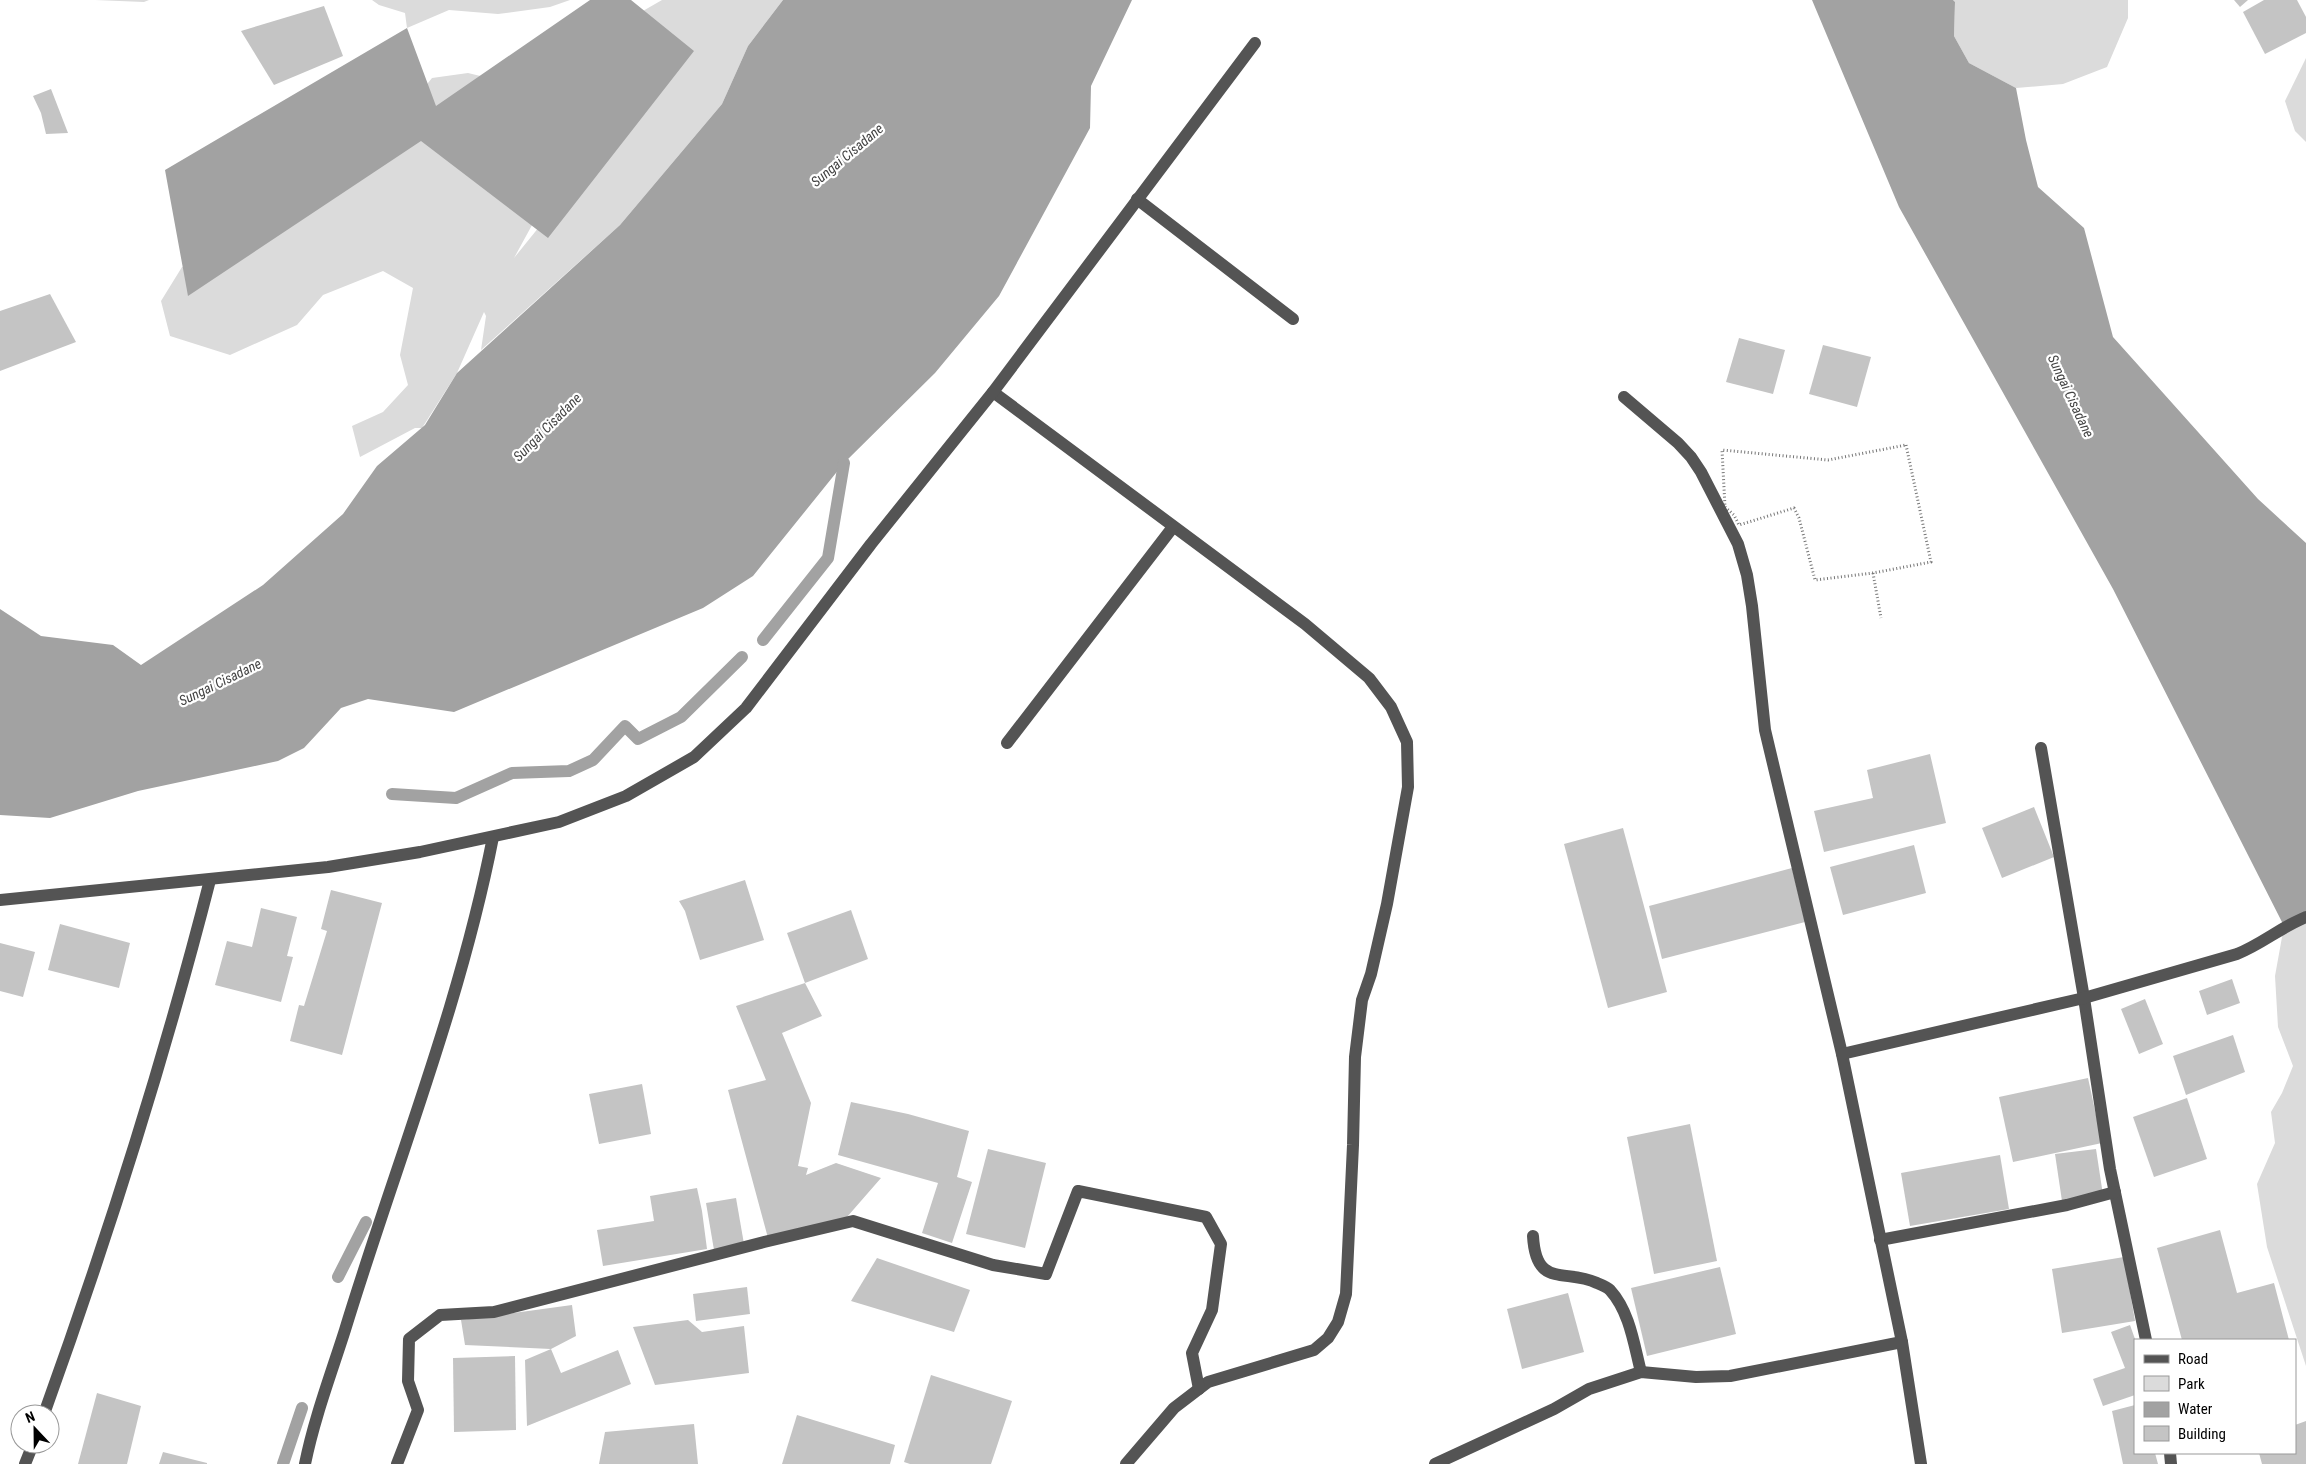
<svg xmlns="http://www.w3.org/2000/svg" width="2306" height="1464" font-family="'Roboto Condensed',sans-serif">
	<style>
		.green { fill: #dbdbdb }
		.water { fill: #a2a2a2 }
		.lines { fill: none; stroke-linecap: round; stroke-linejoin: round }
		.stream { stroke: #a2a2a2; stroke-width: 12 }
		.building { fill: #c4c4c4 }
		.path { stroke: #767676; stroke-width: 3; stroke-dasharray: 1 2.5; stroke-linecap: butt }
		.minor { stroke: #545454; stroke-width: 12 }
		.labels { text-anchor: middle; stroke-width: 4.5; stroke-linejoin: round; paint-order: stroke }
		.water-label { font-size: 14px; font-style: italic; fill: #434343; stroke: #fff }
	</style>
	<rect width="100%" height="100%" fill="#fff"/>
	<g class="green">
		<path d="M95,0H149L144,2Z"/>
		<path d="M372,0H570L550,7L498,14L449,10L407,28L405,13L379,5Z"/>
		<path d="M662,0H783L748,46L722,104L620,225L481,350L486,316L484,312L457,373L422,428H415L360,457L352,426L383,412L408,385L400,355L413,288L383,271L323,295L297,325L230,355L170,336L161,301L182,267L215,258L367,159L432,78L468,73L505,82L543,205L514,258L556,206L629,19Z"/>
		<path d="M1953,0H2128V18L2107,67L2063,84L2016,88L1969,63L1954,36L1955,2Z"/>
		<path d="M2306,58V142L2295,131L2285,101Z"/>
		<path d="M2306,917V1366L2267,1247L2257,1184L2275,1143L2271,1112L2282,1093L2293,1066L2278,1027L2275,976L2284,926Z"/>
	</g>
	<g class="water">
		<path d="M590,0H631L694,51L548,238L421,141L188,296L165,170L407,28L436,106Z"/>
		<path d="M783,0H1132L1091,86L1090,128L999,296L935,373L844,463L753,576L703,608L454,712L368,699L341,708L304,748L278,761L138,791L50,818L0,815V609L41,636L113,645L141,665L263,585L343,514L377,466L425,425L457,373L620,225L722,104L748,46Z"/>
		<path d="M1812,0H1953L1955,2L1954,36L1969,63L2016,88L2026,140L2038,187L2084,228L2113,337L2258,499L2306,543V917L2284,926L2113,589L1899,207Z"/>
	</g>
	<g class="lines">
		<g class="stream">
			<path d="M763,640L828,558L844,463"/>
			<path d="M392,794L456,798L512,773L569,771L593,760L625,726L638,739L681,717L742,657"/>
			<path d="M338,1277L366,1222"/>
			<path d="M283,1464L302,1408"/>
		</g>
	</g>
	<g class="building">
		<path d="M2234,0H2248L2240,7Z"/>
		<path d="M2264,0H2297L2306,17V33L2265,54L2243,12Z"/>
		<path d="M324,6L343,56L274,85L241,31Z"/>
		<path d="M51,89L68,133L46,134L41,113L33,96Z"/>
		<path d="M50,294L76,342L0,371V311Z"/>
		<path d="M1739,338L1785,350L1773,394L1726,382Z"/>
		<path d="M1823,345L1871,357L1857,407L1809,394Z"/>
		<path d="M1930,754L1946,823L1824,852L1814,811L1873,798L1867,770Z"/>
		<path d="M2034,807L2054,857L2002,878L1982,828Z"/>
		<path d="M1623,828L1667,992L1608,1008L1564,844Z"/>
		<path d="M1914,845L1926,893L1843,915L1830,867Z"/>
		<path d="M1792,868L1805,922L1662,959L1649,906Z"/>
		<path d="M745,880L764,940L700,960L685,911L679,901Z"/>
		<path d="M331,890L382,903L342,1055L290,1041L299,1005L304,1006L327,931L321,929Z"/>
		<path d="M261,908L297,917L287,956L293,957L281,1002L215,985L227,941L252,947Z"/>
		<path d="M851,910L868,959L805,983L787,933Z"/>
		<path d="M60,924L130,943L119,988L48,970Z"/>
		<path d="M0,943L35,952L23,997L0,991Z"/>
		<path d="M2232,979L2240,1003L2207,1015L2199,991Z"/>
		<path d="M805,983L822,1016L782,1033L811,1103L798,1166L808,1168L806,1175L836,1163L881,1178L847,1217L768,1238L728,1090L766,1080L736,1006Z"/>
		<path d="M2145,999L2163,1044L2139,1054L2121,1009Z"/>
		<path d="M2233,1035L2245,1072L2186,1095L2173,1056Z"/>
		<path d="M2088,1078L2102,1143L2013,1162L1999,1097Z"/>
		<path d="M642,1084L651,1134L599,1144L589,1094Z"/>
		<path d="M2187,1098L2207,1159L2154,1177L2133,1117Z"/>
		<path d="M851,1102L908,1114L969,1131L957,1177L972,1182L952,1243L922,1233L938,1183L838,1155Z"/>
		<path d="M1690,1124L1717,1261L1654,1274L1627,1137Z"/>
		<path d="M988,1149L1046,1163L1025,1248L966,1234Z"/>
		<path d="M2096,1149L2103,1195L2062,1201L2055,1154Z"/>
		<path d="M2000,1155L2009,1209L1910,1226L1901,1173Z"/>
		<path d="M697,1188L702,1211L707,1249L603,1266L597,1230L654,1221L650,1196Z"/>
		<path d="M736,1198L744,1244L714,1250L706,1203Z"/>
		<path d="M2220,1230L2237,1293L2274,1283L2289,1340H2182L2157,1248Z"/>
		<path d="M2124,1257L2135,1321L2062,1333L2052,1269Z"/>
		<path d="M877,1258L970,1290L954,1332L851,1301Z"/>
		<path d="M1720,1267L1736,1334L1647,1356L1631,1288Z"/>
		<path d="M747,1287L750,1314L696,1321L693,1294Z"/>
		<path d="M1568,1293L1584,1352L1522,1369L1507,1309Z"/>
		<path d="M572,1305L576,1336L551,1349L561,1373L618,1350L631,1384L527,1426L525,1360L551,1349L465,1345L461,1320Z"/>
		<path d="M688,1320L702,1332L744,1326L749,1373L655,1385L633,1327Z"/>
		<path d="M2130,1325L2135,1339V1395L2103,1406L2093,1379L2125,1368L2111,1332Z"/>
		<path d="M515,1356L516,1430L454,1432L453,1358Z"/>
		<path d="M931,1375L1012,1401L991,1464H910L904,1462Z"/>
		<path d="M97,1393L141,1406L127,1464H78Z"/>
		<path d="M2135,1405V1453H2155L2158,1464H2123L2112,1411Z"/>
		<path d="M797,1415L895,1445L890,1464H782Z"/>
		<path d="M2306,1421V1464H2262L2259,1453H2295V1425Z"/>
		<path d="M694,1424L698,1464H599L605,1432Z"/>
		<path d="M163,1452L207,1463V1464H159Z"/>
	</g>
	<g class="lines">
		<g class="path">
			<path d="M1906,445L1931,562L1873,573L1815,580L1799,518L1794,508L1739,525L1734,515L1725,507L1722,450L1828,460Z"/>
			<path d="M1873,573L1881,618"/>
		</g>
		<g class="minor">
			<path d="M1137,199L1293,319"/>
			<path d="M993,392L1305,624L1369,678L1391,707L1407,742L1408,787L1387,904L1371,974L1362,1000L1355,1057L1353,1145L1346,1294L1338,1322L1328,1338L1314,1350L1208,1382L1174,1408L1126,1464"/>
			<path d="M1624,397L1678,443L1691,457L1701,472L1738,544L1747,575L1752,606L1765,730L1842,1054L1902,1342L1921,1464"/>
			<path d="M1007,743L1173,527"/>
			<path d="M2041,748L2084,998L2110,1169L2146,1340"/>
			<path d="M0,900L328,867L420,852L559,822L626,796L694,757L746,708L871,544L993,392L1255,43"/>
			<path d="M1842,1054L2084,998L2237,954C2262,944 2281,927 2306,917"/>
			<path d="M1533,1236C1536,1289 1565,1268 1597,1283C1602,1285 1607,1287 1610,1290C1630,1312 1634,1345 1641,1372"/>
			<path d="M1880,1240L2067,1205L2115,1192"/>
			<path d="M44,1414C107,1239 164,1060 210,880"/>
			<path d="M2170,1453L2171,1464"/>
			<path d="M25,1464L33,1444"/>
			<path d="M305,1464C314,1419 331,1374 345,1330C395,1166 460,1006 493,837"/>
			<path d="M397,1464L418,1410L408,1381L409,1339L440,1315L494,1312L764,1242L853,1221L993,1265L1046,1274L1078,1191L1206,1217L1221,1244L1212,1310L1192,1353L1199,1389"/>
			<path d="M1435,1464L1554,1409L1589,1389L1641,1372L1696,1377L1730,1376L1902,1342"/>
		</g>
	</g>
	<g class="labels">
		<g class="water-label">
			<text transform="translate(847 155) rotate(-40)" y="5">Sungai Cisadane</text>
			<text transform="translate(2071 396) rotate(65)" y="5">Sungai Cisadane</text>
			<text transform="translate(547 427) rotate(-45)" y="5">Sungai Cisadane</text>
			<text transform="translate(220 682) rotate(-26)" y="5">Sungai Cisadane</text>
		</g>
	</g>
	<rect x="2134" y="1339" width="162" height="115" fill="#ffffff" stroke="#999999"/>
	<rect x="2144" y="1355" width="25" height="8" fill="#545454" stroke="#999999"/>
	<text x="2178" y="1364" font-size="15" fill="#000000">Road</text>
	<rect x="2144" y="1376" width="25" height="15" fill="#dbdbdb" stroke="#999999"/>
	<text x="2178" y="1389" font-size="15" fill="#000000">Park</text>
	<rect x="2144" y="1402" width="25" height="15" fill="#a2a2a2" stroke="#999999"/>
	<text x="2178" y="1414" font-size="15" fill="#000000">Water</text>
	<rect x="2144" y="1426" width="25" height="15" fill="#c4c4c4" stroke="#999999"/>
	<text x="2178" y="1439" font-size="15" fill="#000000">Building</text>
	<g transform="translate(35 1429) rotate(338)"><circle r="24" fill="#ffffff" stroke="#999999"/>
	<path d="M0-4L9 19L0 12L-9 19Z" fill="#000000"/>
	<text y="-8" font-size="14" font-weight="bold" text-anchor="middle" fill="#000000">N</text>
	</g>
</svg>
